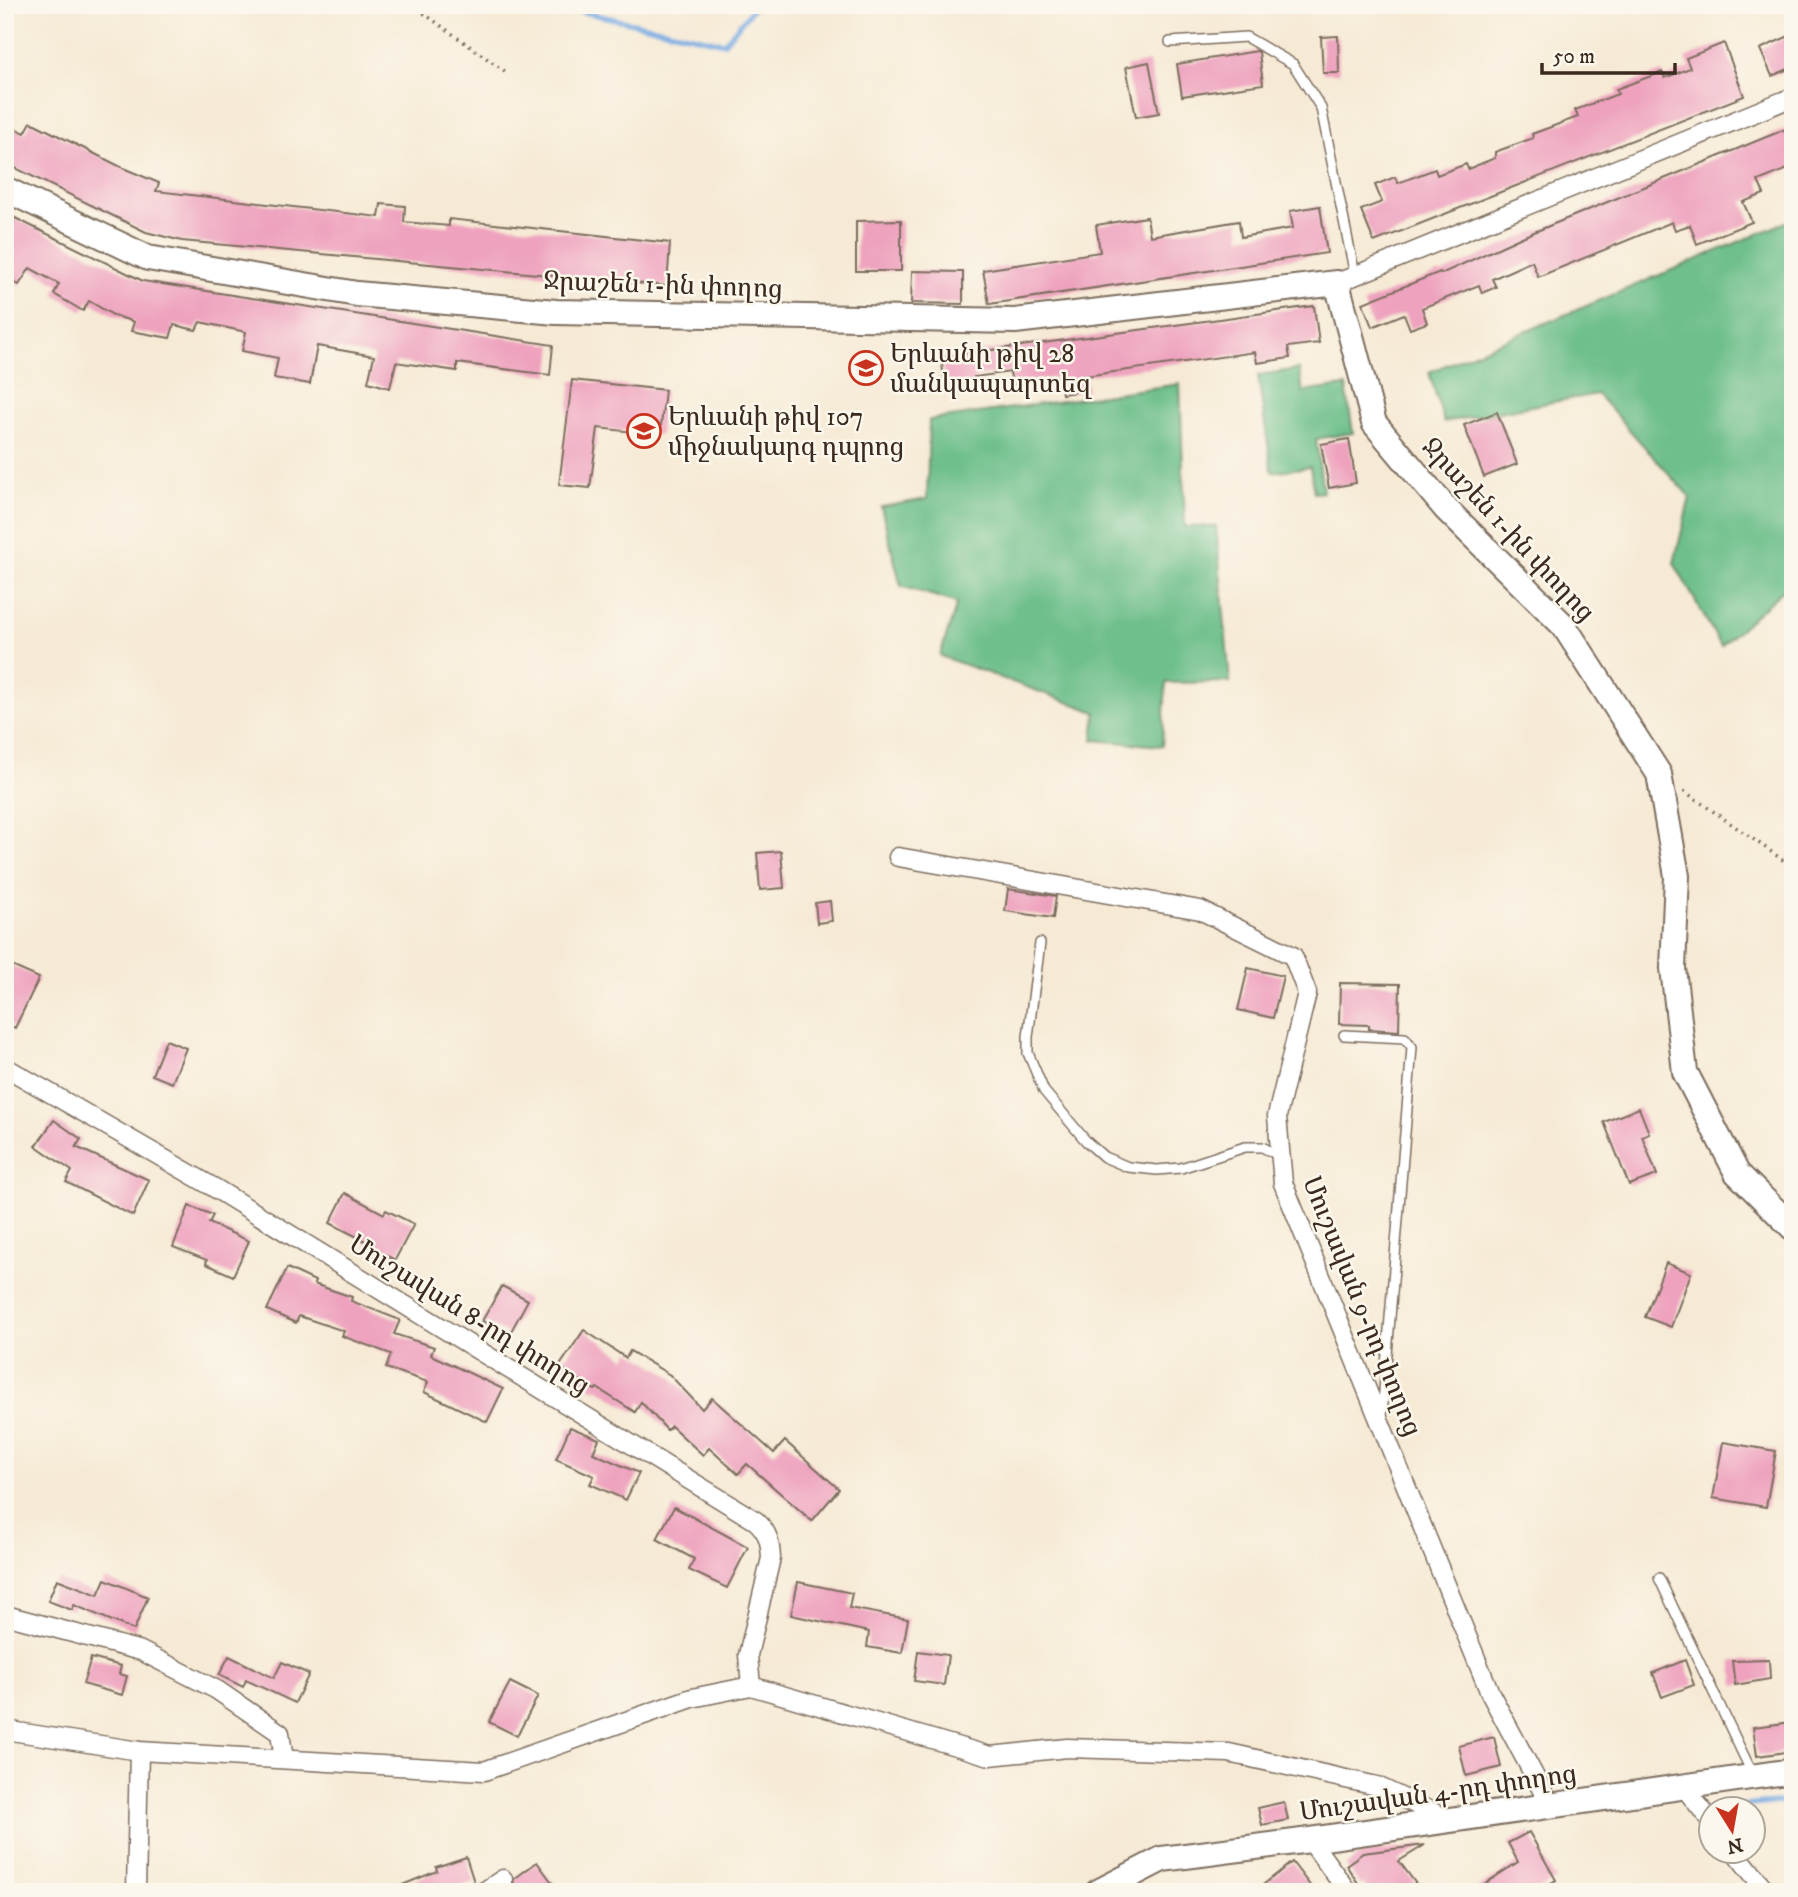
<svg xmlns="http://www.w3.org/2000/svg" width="1798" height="1897" font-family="'IM FELL DW Pica','Noto Serif Armenian',serif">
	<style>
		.forest { fill: #6ebf8b; stroke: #547454; stroke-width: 2 }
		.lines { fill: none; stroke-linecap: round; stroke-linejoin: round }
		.stream { stroke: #75a8e1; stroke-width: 5 }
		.building { fill: #eea2be }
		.lane-casing { stroke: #7c6d5e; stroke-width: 12 }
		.street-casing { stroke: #7c6d5e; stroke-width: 21 }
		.secondary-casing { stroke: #7c6d5e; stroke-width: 28 }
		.path { stroke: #7c6d5e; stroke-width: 3.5; stroke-dasharray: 2 5; stroke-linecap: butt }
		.lane { stroke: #fff; stroke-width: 9 }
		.street { stroke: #fff; stroke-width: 18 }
		.secondary { stroke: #fff; stroke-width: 24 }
		.labels { text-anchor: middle; stroke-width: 5; stroke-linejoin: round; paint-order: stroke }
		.street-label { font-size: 26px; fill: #3b2a1e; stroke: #fbf7ec }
		.poi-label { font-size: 26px; fill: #3b2a1e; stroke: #fbf7ec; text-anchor: start }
	</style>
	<rect width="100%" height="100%" fill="#fbf7ec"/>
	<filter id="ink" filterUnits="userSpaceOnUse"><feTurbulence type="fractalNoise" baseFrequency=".0143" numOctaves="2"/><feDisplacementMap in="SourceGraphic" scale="14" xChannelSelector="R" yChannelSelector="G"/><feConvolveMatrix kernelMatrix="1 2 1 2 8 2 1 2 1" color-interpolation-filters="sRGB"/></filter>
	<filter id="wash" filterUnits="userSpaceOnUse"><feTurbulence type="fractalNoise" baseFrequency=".00686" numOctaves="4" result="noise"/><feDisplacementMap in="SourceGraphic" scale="28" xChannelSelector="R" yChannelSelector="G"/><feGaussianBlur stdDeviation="1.57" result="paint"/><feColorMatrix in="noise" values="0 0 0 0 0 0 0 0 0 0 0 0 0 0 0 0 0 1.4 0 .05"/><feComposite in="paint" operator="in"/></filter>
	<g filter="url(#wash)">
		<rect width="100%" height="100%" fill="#f6ead5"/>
		<g class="forest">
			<path d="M1793,219V581L1721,646L1674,563L1690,497L1597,394L1444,422L1429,372Z"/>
			<path d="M1299,369L1303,392L1346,386L1353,433L1316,439L1323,492L1314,493L1310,467L1272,472L1258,375Z"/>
			<path d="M1180,384L1185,527L1216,526L1230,682L1166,683L1162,746L1093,740L1096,712L940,656L957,603L901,586L881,507L927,499L929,420Z"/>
		</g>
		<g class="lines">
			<g class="stream">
				<path d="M570,5L578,11L724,43L756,5"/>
				<path d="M1721,1808L1793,1801"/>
			</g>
		</g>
		<g id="blocks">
			<g class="building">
				<path d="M1338,36L1339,73H1323L1321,37Z"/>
				<path d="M1789,36L1793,44V67L1772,76L1760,49Z"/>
				<path d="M1724,43L1744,96L1374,242L1361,210L1382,202L1375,185L1395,177L1398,183L1435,169L1437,175L1466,164L1468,169L1495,158V152L1533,138L1532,134L1578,117L1575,110L1618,94L1616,89L1662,72L1665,78L1690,68L1686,58Z"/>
				<path d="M1257,51L1259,52L1263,84L1182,96L1177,64Z"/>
				<path d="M1149,62L1159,113L1136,117L1126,67Z"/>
				<path d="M31,122L123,168L159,183L156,191L379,217L381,204L405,206L404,222L449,226V219L670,243L667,286L182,241L146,232L5,163V124L25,133Z"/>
				<path d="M1793,126V167L1758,181L1764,194L1743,202L1752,222L1697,244L1690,225L1675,230L1672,222L1538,277L1532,261L1492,279L1496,287L1482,293L1479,285L1422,308L1427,323L1410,329L1404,314L1372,327L1363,303L1440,272L1441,274L1522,237Z"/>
				<path d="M1320,206L1327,253L989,304L983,270L1100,252L1096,225L1147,217L1150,236L1239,221L1241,237L1293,228L1290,211Z"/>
				<path d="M5,213L143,281L553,345L550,375L457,363V371L396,362L390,388L368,382L374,356L317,346L310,384L274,378L278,358L242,351L246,332L200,322L196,330L174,325L170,338L131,331L134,322L113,315L89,301L83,311L54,294L59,284L30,268L19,285L5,277V254L12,241L5,237Z"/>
				<path d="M901,220V271H856V221Z"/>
				<path d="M912,271L963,272V304L911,303Z"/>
				<path d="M1314,306L1319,343L1288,347L1290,358L1257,363L1255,352L1085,376L1087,390L1062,394L1060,377L1012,384L1010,372L974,377L976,389L946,393L941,357Z"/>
				<path d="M572,380L665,390L660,435L598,428L590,488L559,485Z"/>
				<path d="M1497,412L1517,464L1484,477L1464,425Z"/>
				<path d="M1349,439L1356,483L1329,488L1321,444Z"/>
				<path d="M781,851L784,888L760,890L757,853Z"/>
				<path d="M1008,889L1056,896L1053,918L1005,911Z"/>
				<path d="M830,901L832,921L817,923L815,903Z"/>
				<path d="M5,963L39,978L15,1028L5,1023Z"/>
				<path d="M1248,968L1283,976L1273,1018L1238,1010Z"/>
				<path d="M1340,983L1400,984L1399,1031L1369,1029V1025L1339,1024Z"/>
				<path d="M166,1040L186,1048L172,1083L152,1075Z"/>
				<path d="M1639,1108L1649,1133L1642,1136L1657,1175L1629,1185L1604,1122Z"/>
				<path d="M54,1120L81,1139L76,1147L149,1180L133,1216L66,1182L72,1171L36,1146Z"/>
				<path d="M345,1193L384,1214L386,1210L414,1224L395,1260L367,1246L369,1243L330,1223Z"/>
				<path d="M189,1206L213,1215L209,1223L249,1241L233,1276L206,1264L207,1260L173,1247Z"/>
				<path d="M1666,1263L1691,1273L1671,1327L1645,1317Z"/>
				<path d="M287,1268L315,1281L314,1284L352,1297L351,1301L400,1320L394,1334L434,1347L431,1355L503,1389L487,1422L424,1392L428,1382L386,1368L391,1354L342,1336L344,1331L299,1316L296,1323L267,1310Z"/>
				<path d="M502,1286L528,1300L509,1335L482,1321Z"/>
				<path d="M584,1330L626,1358L630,1351L670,1375L702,1409L712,1398L774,1453L785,1441L839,1489L812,1521L747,1464L738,1474L709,1448L703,1455L671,1426L667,1430L641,1402L635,1412L597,1388L595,1390L559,1367Z"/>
				<path d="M570,1427L599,1439L593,1453L639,1473L626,1500L590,1484L594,1476L556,1459Z"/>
				<path d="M1723,1442L1776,1451L1766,1507L1713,1498Z"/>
				<path d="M674,1507L748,1547L727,1588L689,1570L694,1559L657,1539Z"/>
				<path d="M57,1579L98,1595L105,1579L148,1597L134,1630L74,1605L72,1610L48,1601Z"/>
				<path d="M798,1582L852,1593L849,1608L908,1619L902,1653L867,1647L869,1632L791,1615Z"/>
				<path d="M918,1651L948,1655L944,1685L914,1681Z"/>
				<path d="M229,1656L274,1678L282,1662L309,1674L295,1703L246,1680L243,1687L219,1675Z"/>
				<path d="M91,1658L121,1666L119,1674L127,1676L122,1695L83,1684Z"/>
				<path d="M1685,1660L1694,1685L1662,1697L1653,1673Z"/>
				<path d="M1769,1660L1770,1679L1735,1685L1732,1661Z"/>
				<path d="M510,1682L538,1696L517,1736L489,1722Z"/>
				<path d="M1793,1722V1751L1757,1756L1753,1727Z"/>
				<path d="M1494,1737L1501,1767L1466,1776L1459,1746Z"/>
				<path d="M1284,1802L1288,1820L1262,1825L1258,1808Z"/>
				<path d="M1529,1832L1556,1880L1535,1892H1472L1518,1862L1508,1843Z"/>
				<path d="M1425,1845L1399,1861L1422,1892H1369L1363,1884L1360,1886L1346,1865L1363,1853Z"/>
				<path d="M466,1857L474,1882L444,1892H385L437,1871L436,1867Z"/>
				<path d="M537,1862L559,1892H504L513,1885L514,1879Z"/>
				<path d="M1292,1862L1315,1892H1254Z"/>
			</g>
		</g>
	</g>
	<g filter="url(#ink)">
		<use href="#blocks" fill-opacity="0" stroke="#7c6d5e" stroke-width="2"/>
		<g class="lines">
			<g class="lane-casing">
				<g id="lane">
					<path d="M1170,42L1246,37L1293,64L1321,108L1355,275"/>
					<path d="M1040,943L1028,1037V1053L1044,1091L1086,1141L1104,1157L1128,1167L1157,1170L1181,1168L1245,1147H1262L1280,1156"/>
					<path d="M1344,1035L1405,1038L1412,1047L1382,1416"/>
					<path d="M1659,1578L1753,1775"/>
				</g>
			</g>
			<g class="street-casing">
				<g id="street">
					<path d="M1337,283L1793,97"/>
					<path d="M898,857L1200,910L1293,956L1307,993L1277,1116L1283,1183L1490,1693L1551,1807"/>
					<path d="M5,1067L213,1187L756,1521C768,1532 770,1541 771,1558L748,1655L751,1686"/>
					<path d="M5,1615L141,1651L217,1690L280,1733L284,1759"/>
					<path d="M5,1730L139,1751L484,1771L692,1698L751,1686L990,1756L1067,1748L1229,1753L1377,1786L1447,1819"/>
					<path d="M1684,1787L1710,1820"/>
					<path d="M1310,1840L1348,1892"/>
					<path d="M1735,1852L1767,1892"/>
					<path d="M136,1892L139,1751"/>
					<path d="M483,1892L503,1879"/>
				</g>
			</g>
			<g class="secondary-casing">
				<g id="secondary">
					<path d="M5,189L148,258L357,294L556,312L1015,321L1337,283L1374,423L1446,509L1564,626L1659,774L1677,876L1673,968L1685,1072L1737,1173L1793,1228"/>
					<path d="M1098,1892L1162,1859L1310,1840L1793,1771"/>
				</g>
			</g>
			<g class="path">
				<path d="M412,5L506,72"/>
				<path d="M1684,791L1793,867"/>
			</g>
			<use href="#lane" class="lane"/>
			<use href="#street" class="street"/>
			<use href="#secondary" class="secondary"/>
		</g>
	</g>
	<defs>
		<g id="school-ring" transform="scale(1.75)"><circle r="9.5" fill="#fbf7ec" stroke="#c8321e" stroke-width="1.5"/><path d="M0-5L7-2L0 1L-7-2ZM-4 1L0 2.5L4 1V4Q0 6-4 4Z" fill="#c8321e"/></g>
	</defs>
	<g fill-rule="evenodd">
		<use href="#school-ring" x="866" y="368"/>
		<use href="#school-ring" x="644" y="431"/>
	</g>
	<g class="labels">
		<g class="street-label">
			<text transform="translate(663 284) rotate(2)" y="9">Ջրաշեն 1-ին փողոց</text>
			<text transform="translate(1509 529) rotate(47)" y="9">Ջրաշեն 1-ին փողոց</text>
			<text transform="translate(1363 1306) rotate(68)" y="9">Մուշավան 9-րդ փողոց</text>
			<text transform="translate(470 1314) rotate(32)" y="9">Մուշավան 8-րդ փողոց</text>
			<text transform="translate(1438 1792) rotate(-8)" y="9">Մուշավան 4-րդ փողոց</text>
		</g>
		<g class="poi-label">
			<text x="890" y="362">Երևանի թիվ 28<tspan x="890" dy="30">մանկապարտեզ</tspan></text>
			<text x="668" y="425">Երևանի թիվ 107<tspan x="668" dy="30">միջնակարգ դպրոց</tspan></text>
		</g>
	</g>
	<rect width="1798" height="1897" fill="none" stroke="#fbf7ec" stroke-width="28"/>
	<g transform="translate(1732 1830) rotate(169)"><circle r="33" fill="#fbf7ec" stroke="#aea59a" stroke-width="2"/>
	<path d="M0-5L12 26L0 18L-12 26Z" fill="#c8321e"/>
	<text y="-10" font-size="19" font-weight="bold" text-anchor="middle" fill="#3b2a1e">N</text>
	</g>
	<path d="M1542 63v10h133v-10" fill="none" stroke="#3b2a1e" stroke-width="3.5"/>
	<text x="1553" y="63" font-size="21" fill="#3b2a1e" stroke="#fbf7ec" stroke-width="5" paint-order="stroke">50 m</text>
</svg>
